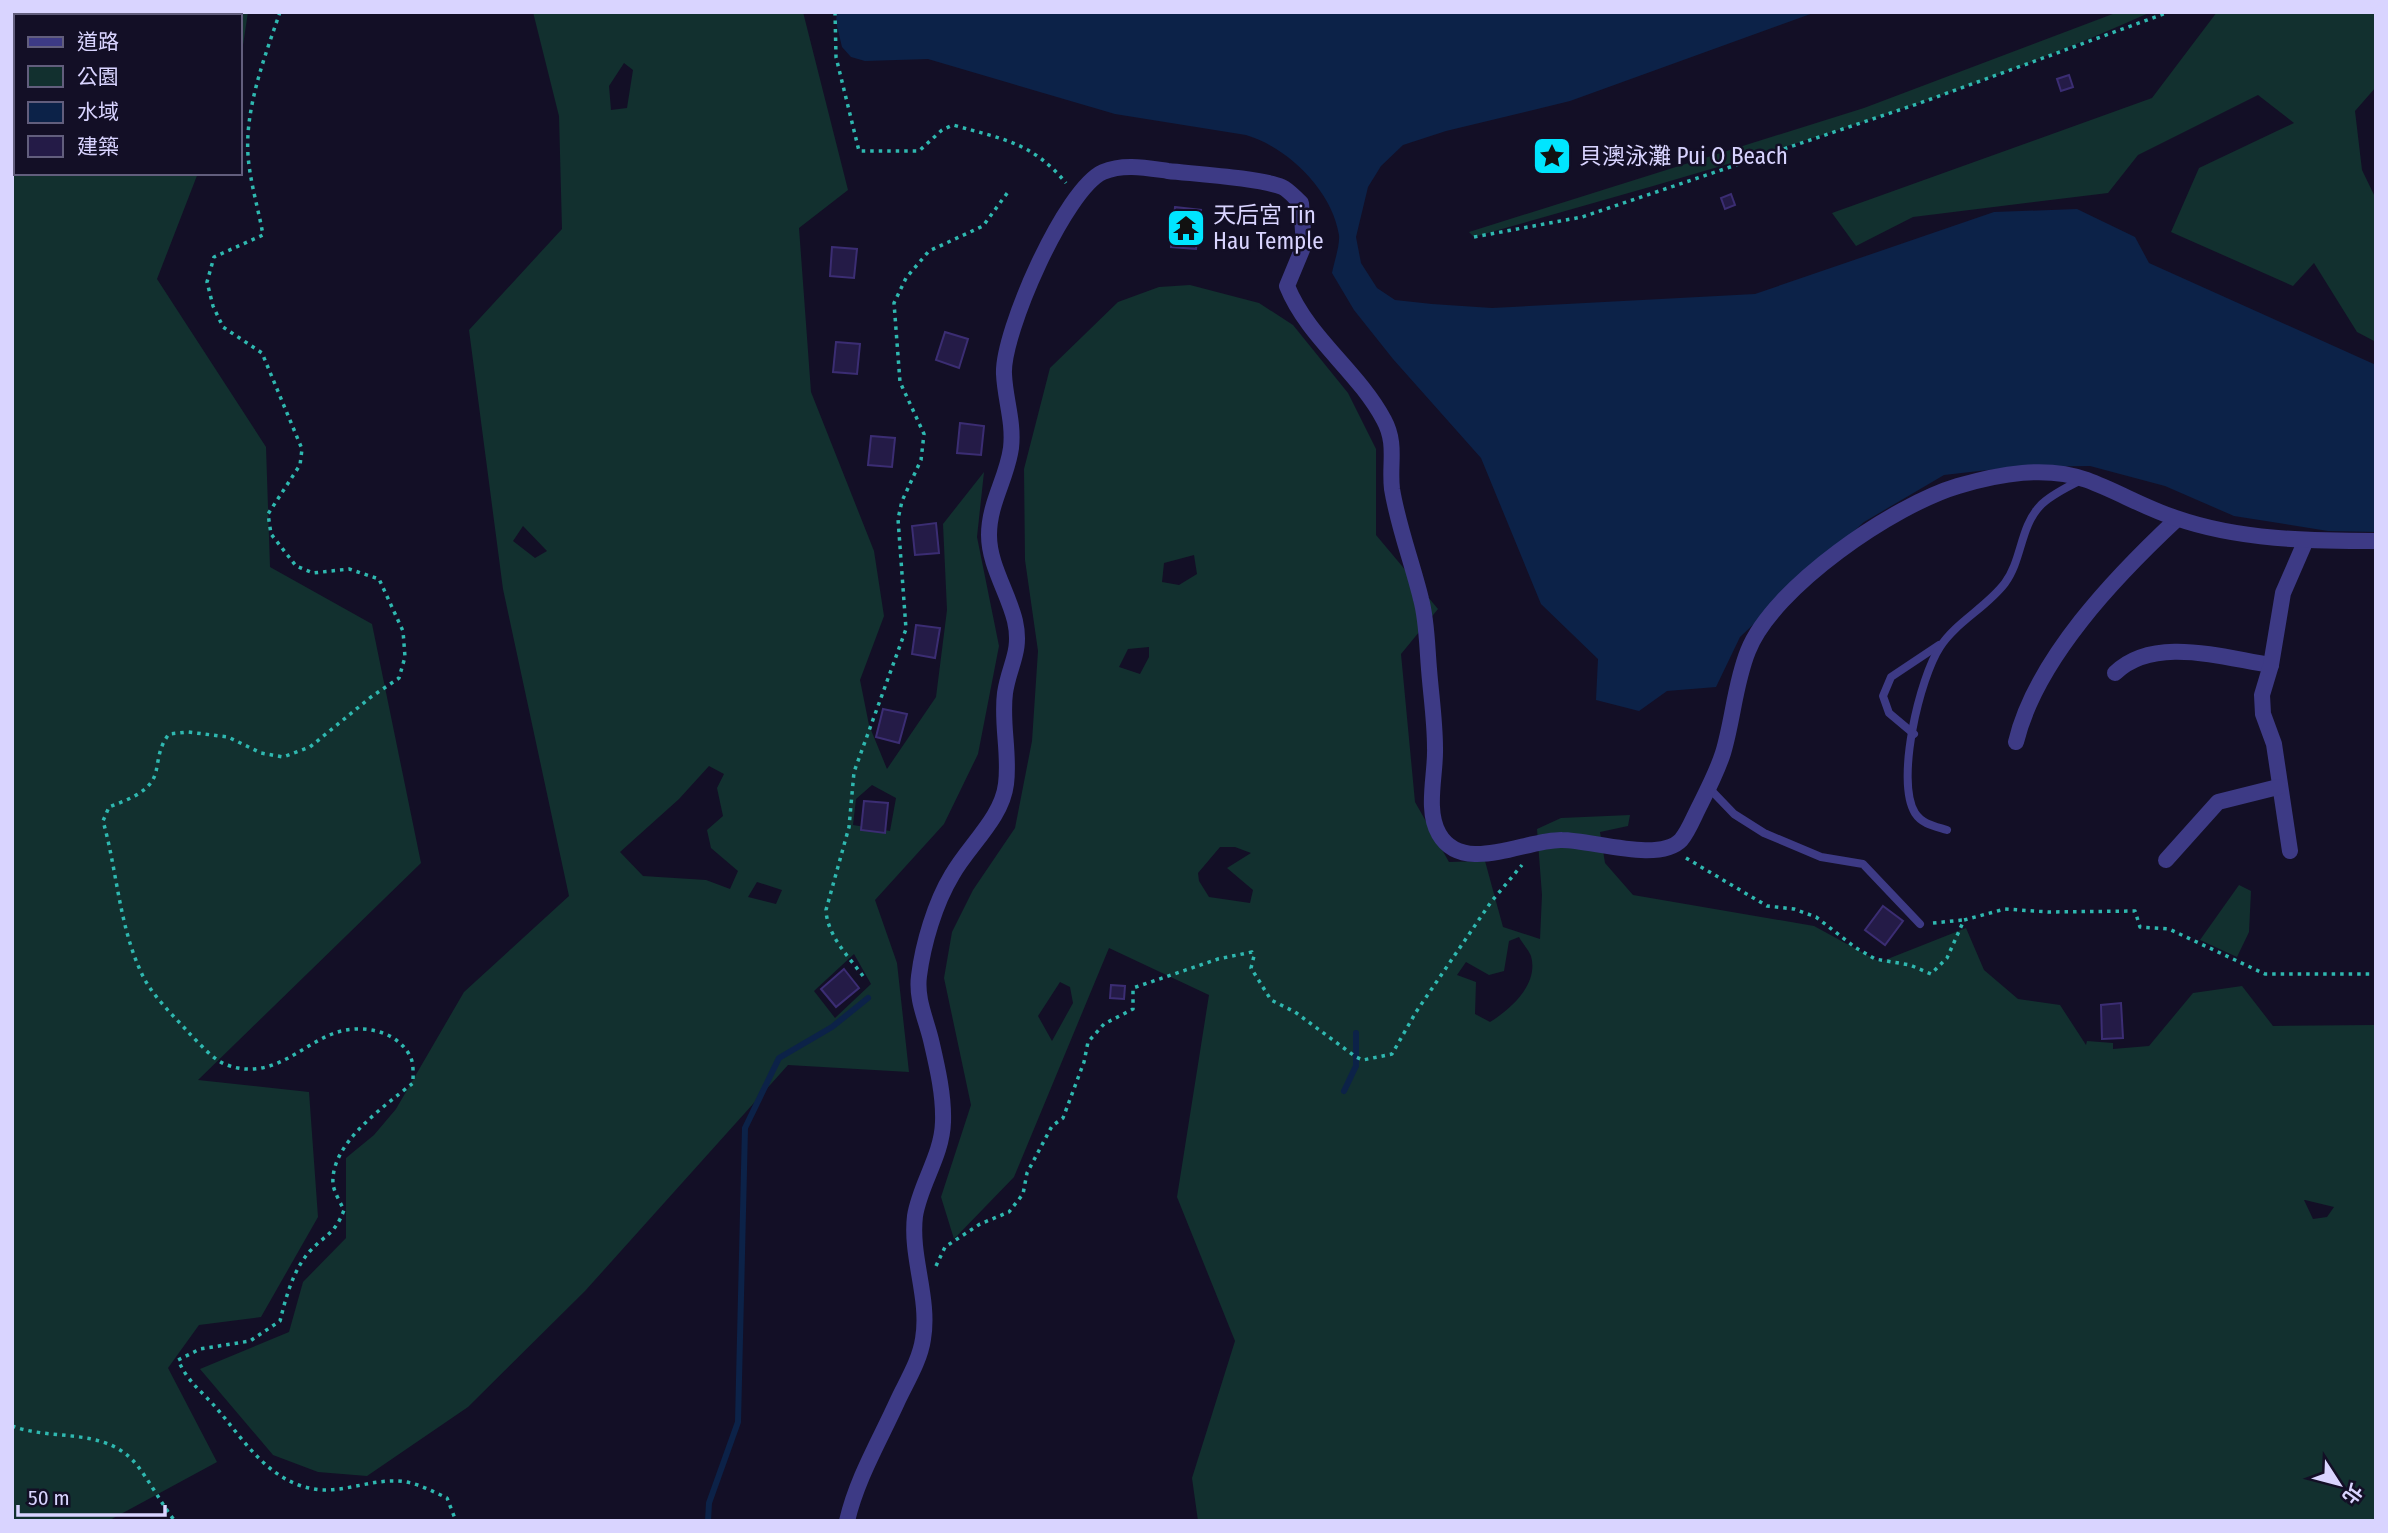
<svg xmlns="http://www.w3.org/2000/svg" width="2388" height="1533" font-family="'Fira Sans Condensed','Noto Sans TC',sans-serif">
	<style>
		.green { fill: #12302f; fill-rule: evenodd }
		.water { fill: #0c2248 }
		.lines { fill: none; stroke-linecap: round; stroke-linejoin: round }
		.stream { stroke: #0c2248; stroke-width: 6 }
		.building { fill: #241b47; stroke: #3b2d73; stroke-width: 2 }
		.path { stroke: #2fb8b0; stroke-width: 3.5; stroke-dasharray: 3.5 5; stroke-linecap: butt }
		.service { stroke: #3d3a85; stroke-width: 8 }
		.minor { stroke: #3d3a85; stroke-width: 16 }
		.labels { text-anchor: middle; stroke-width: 5; stroke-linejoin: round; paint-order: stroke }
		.poi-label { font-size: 23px; fill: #d9d4ff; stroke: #130f26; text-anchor: start }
	</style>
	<rect width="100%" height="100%" fill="#130f26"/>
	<g class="green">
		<path d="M12,12H248L240,65V16H16V173H198L157,279L266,447L270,567L372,624L421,863L198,1080L309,1092L318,1217L261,1317L199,1325L168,1368L217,1462L108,1521H12Z"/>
		<path d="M533,12H803L848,190L799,228L811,392L874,551L884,616L860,680L869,725L887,769L936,697L947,610L943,524L984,472L977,537L999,646L978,754L944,824L875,900L897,963L909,1072L788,1065L585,1291L468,1407L367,1476L318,1472L273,1455L200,1369L289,1332L303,1282L346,1238V1158L374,1135L396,1109L464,992L569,896L503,589L469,330L562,229L559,116ZM624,63L633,70L627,108L611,110L609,86ZM523,526L547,551L535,558L513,541ZM709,766L724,774L717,788L723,816L707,830L711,848L738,871L730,889L706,880L643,876L620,852L679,799ZM872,785L896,798L890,831L853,825L856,799ZM757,882L782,890L776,904L748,897ZM854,954L871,984L835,1018L814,991Z"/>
		<path d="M2118,12H2151C1933,110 1703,172 1474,237L1469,232L1864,108Z"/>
		<path d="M2217,12H2376V87L2355,111L2362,170L2376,199V342L2357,332L2314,263L2293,286L2171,232L2199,168L2294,123L2258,95L2138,155L2108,193L1913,217L1856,246L1832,213L2152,98Z"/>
		<path d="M1190,285L1259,303L1293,325L1348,393L1376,449V535L1438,609L1401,654L1415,802L1449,862L1485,861L1503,927L1540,939L1542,895L1537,829L1561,818L1630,815L1628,826L1600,832L1605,863L1633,895L1814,926L1880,962L1966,928L1984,970L2018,999L2060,1005L2086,1045L2087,1041L2113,1043V1049L2149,1046L2193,993L2242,986L2273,1026L2376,1025V1521H1198L1192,1478L1235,1341L1177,1197L1209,995L1109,948L1014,1177L954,1239L941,1197L971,1105L944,978L952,932L973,890L1015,828L1032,741L1038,651L1025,560L1024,469L1050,368L1118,302L1159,287ZM1194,555L1197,574L1179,585L1162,582L1164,563ZM1149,647V657L1140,674L1119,667L1128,649ZM1220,847H1235L1251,853L1227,868L1253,890L1250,903L1209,897L1199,881L1198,873ZM1519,937C1522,943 1529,950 1531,956C1539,984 1511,1009 1490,1022L1475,1014L1476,982L1457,975L1466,962L1489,975L1504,971L1509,941ZM1060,982L1070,987L1073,1003L1052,1041L1038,1016ZM2304,1200H2305L2334,1207L2327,1217L2313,1219Z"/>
		<path d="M2239,885L2251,891L2249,932L2237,957L2200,940Z"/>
	</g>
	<path class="water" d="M837,12H1816L1570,101L1446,131L1403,145L1381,166L1368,187L1356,237L1361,263L1377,288L1395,300L1432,304L1492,308L1755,294L1994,212L2077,209L2135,237L2149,263L2376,365V532L2328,531L2234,516L2165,486L2090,466L2014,467L1944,475L1864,522L1793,587L1740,637L1716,687L1667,691L1639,711L1596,700L1598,659L1541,604L1481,458L1393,359L1354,310L1332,273C1334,262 1340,246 1339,235C1332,190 1287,147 1246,135L1115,114L928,59L865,61L851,57L842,47L836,22Z"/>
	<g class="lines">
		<g class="stream">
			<path d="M1344,1091L1356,1066V1033"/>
			<path d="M708,1521L709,1503L738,1422L745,1128L779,1058L832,1027L868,998"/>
		</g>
	</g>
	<g class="building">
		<path d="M2069,75L2073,87L2061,91L2057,79Z"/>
		<path d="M1731,194L1735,205L1725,209L1721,198Z"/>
		<path d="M1175,207L1201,210L1196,249L1171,247Z"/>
		<path d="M832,247L857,249L854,278L830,276Z"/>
		<path d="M945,332L968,339L959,368L936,360Z"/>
		<path d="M836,342L860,344L857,374L833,372Z"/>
		<path d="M960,423L984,426L981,455L957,453Z"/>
		<path d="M871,436L895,438L892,467L868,465Z"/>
		<path d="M936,523L939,553L915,555L912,526Z"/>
		<path d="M916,625L940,628L935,658L912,654Z"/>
		<path d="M883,709L907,714L899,743L876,737Z"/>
		<path d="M864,801L888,803L885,833L861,830Z"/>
		<path d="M1883,906L1903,921L1885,945L1865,930Z"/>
		<path d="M844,969L859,988L836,1007L821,989Z"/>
		<path d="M1111,985L1125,986L1124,999L1110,998Z"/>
		<path d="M2121,1003L2123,1038L2102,1039L2101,1005Z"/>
	</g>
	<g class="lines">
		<g class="path">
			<path d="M280,12C264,59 242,115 249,165C252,189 259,212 263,235L214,257L207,282L213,306L223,327L262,353L302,449L300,465L268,514L271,534L296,566L313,573L349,569L379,579L403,631L405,657L399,678L371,697L310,747L283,757L261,753L228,737L188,732L169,734C155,752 160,769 152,781C143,795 124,801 109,807L103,821C117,870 119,925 141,972C151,995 173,1015 190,1034C200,1044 213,1060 227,1065C277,1083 306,1037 346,1030C370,1026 398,1033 410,1056C414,1063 413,1075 413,1083C385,1106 330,1143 333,1184C334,1192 340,1202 344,1210C335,1234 326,1234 310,1251C293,1270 286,1297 280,1321L250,1341L200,1349L178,1360C189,1384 202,1391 218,1410C247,1444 271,1485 321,1490C346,1491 372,1480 396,1481C414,1481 432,1491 447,1498L456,1521"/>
			<path d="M835,12L836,57L859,151H919L942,130L953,125C1002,139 1032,142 1066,183"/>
			<path d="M1474,237L1582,217L1920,103L2169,12"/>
			<path d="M1686,858L1767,906L1794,909L1816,917L1856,948L1875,959L1910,965L1931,974L1947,958L1964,920L2005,909L2048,912L2135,911L2140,927L2169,929L2265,974H2376"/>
			<path d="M1933,923L1963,920"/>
			<path d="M863,976C848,956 827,935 826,910L849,827L854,772L906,629L898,519L902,501L921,460L924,434L900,382L894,303L906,278L929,251L983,226L1008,192"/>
			<path d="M936,1266L945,1247L980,1224L1009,1212L1023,1194L1027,1173L1052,1126L1063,1118L1084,1062L1088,1042L1104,1024L1133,1009V988L1218,959L1252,952L1254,956L1251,968L1271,1000L1295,1012L1356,1057L1363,1060L1392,1054L1416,1012L1491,902L1522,865"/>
			<path d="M12,1426C49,1440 96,1429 127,1455C142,1466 160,1503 175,1521"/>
		</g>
		<g class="service">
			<path d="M1914,734L1889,713L1883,696L1891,677L1939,645"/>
			<path d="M1709,788L1734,814L1764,833L1821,857L1863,864L1920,924"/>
			<path d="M1947,830C1934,826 1922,824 1915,813C1895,781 1920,677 1940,647C1956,622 1987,607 2005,583C2022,560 2020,527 2040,506C2050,495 2068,487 2081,480"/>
		</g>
		<g class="minor">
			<path d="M2115,673C2154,635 2223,658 2271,665"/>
			<path d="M2016,742C2036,659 2116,576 2177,519"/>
			<path d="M2290,851L2274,744L2263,714L2262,695L2271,665L2283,593L2306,540"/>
			<path d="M2166,860L2218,802L2278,787"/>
			<path d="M847,1521C857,1478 880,1440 898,1400C907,1381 920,1360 923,1339C930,1298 910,1257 915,1216C920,1184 942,1156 943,1122C944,1095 937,1066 931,1040C926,1019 916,999 919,976C923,944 935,903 952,875C969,845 1002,818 1006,784C1010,754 1001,723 1005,693C1009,665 1022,652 1015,621C1008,592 989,565 989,535C989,503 1007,478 1011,448C1014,422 1005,399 1004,374C1002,333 1065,189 1103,172C1124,163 1147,168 1168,171C1195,174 1261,178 1282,187C1289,190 1296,199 1301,203L1304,245L1287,286C1308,338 1358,371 1384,420C1397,444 1389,464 1392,489C1398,526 1412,562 1421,599C1427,621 1427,646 1429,669C1431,695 1435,721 1435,748C1436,774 1425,810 1439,834C1463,876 1526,839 1562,840C1592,840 1659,863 1681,840C1688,832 1693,819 1698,809C1707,791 1717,772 1723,753C1733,720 1735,683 1748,651C1773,587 1894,505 1958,486C1999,474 2046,465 2087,480C2117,491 2145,508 2176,518C2239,540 2310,541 2376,541"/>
		</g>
	</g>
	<defs>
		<g id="sight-square" transform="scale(2.0125)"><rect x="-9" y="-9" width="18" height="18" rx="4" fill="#00e5ff" stroke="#130f26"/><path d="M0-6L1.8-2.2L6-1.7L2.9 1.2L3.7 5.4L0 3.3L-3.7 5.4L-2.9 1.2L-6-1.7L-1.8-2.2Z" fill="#111"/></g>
		<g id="temple-square" transform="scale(2.0125)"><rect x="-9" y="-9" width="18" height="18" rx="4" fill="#00e5ff" stroke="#130f26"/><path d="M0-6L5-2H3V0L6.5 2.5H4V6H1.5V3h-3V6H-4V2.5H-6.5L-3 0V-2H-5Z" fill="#111"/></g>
	</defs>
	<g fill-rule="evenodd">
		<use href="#sight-square" x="1552" y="156"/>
		<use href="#temple-square" x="1186" y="228"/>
	</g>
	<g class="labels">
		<g class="poi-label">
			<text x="1579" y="164">貝澳泳灘 Pui O Beach</text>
			<text x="1213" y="223">天后宮 Tin<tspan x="1213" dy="26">Hau Temple</tspan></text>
		</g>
	</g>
	<rect width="2388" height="1533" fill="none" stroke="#d9d4ff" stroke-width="28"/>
	<rect x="14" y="14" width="228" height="161" fill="#130f26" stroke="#625e7d" stroke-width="2"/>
	<rect x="28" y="37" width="35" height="10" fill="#3d3a85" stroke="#625e7d" stroke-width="2"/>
	<text x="77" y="49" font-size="21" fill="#d9d4ff">道路</text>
	<rect x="28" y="66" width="35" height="21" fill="#12302f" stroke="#625e7d" stroke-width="2"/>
	<text x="77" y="84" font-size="21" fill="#d9d4ff">公園</text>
	<rect x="28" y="102" width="35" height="21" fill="#0c2248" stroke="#625e7d" stroke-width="2"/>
	<text x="77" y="119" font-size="21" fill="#d9d4ff">水域</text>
	<rect x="28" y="136" width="35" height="21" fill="#241b47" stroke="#625e7d" stroke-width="2"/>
	<text x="77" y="154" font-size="21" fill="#d9d4ff">建築</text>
	<g transform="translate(2339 1484) rotate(126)" stroke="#130f26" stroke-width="5" paint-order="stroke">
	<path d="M0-5L12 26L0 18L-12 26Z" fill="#d9d4ff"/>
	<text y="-10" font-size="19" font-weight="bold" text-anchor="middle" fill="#d9d4ff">北</text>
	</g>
	<path d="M18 1505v10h147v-10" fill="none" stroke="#d9d4ff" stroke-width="3.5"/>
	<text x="28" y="1505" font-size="21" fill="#d9d4ff" stroke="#130f26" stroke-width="5" paint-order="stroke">50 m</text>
</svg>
